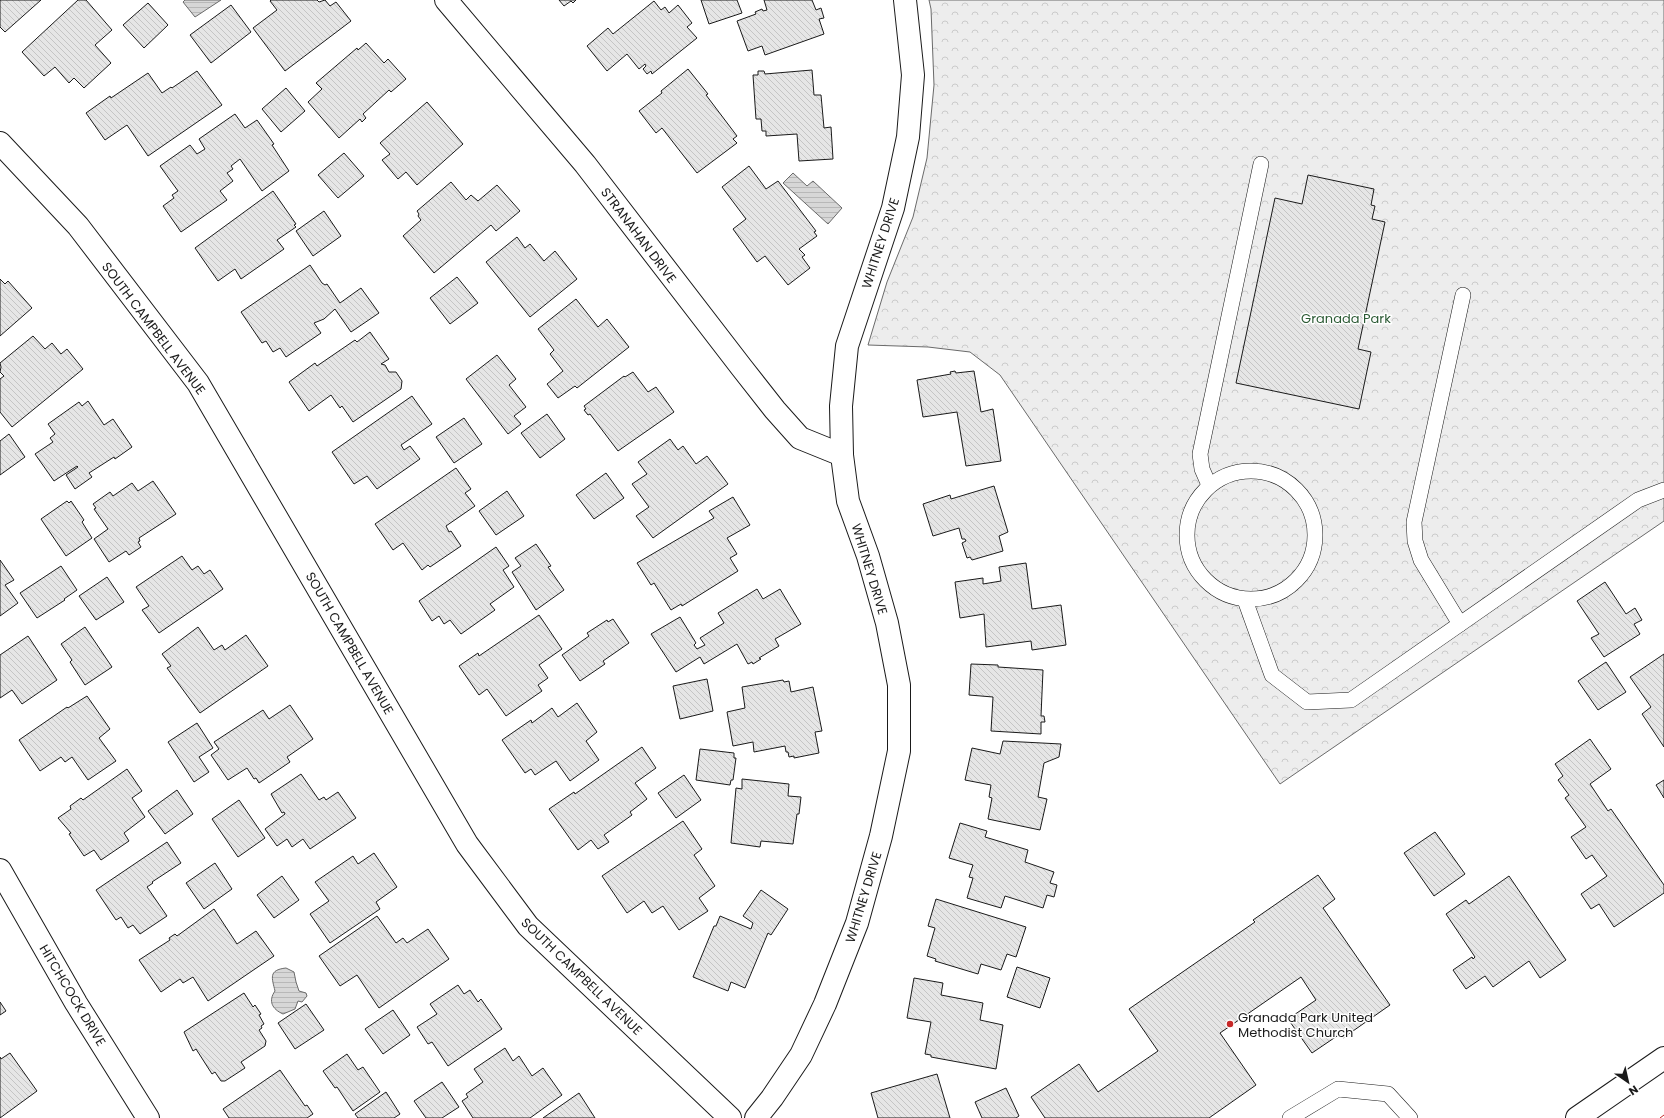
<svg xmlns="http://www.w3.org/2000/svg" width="1664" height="1118" font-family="Poppins,sans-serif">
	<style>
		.park { fill: url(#park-crowns); stroke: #6a6a6a }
		.water { fill: url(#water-rules); stroke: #6a6a6a }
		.building { fill: url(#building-back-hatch); stroke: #1a1a1a }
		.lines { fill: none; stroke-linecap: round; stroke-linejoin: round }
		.lane-casing { stroke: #1a1a1a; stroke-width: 16 }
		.street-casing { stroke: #1a1a1a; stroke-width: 24 }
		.secondary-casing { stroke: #1a1a1a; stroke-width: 24 }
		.lane { stroke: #fff; stroke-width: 15 }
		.street { stroke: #fff; stroke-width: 22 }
		.secondary { stroke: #fff; stroke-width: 22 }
		.power { stroke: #c62828; stroke-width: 1; stroke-dasharray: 14 3 2 3; stroke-linecap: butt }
		.poi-dot { fill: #c62828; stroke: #fff; stroke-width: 1.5 }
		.labels { text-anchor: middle; stroke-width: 3; stroke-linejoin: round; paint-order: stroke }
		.street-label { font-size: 13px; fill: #1a1a1a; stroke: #fff }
		.park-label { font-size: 13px; fill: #2b5a34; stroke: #fff }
		.poi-label { font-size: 13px; fill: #1a1a1a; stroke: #fff; text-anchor: start }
	</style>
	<defs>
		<pattern id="park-crowns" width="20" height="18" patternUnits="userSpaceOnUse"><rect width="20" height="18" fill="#ededed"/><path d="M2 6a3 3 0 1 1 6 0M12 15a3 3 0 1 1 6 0" fill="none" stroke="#cbcbcb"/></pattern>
		<pattern id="water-rules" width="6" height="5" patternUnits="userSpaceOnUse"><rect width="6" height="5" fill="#d7d7d7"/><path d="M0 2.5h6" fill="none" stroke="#b8b8b8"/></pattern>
		<pattern id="building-back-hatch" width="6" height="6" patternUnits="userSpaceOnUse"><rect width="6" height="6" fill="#e6e6e6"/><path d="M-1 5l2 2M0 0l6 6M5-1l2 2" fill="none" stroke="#c5c5c5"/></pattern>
	</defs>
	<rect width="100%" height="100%" fill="#fff"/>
	<path class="park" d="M929,0H1664V521L1280,784L1000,375L970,352L928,347L868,345L887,282L913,217L927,158L934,85L931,9Z"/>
	<g class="water">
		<path d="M185,0H221L195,17L183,2Z"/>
		<path d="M793,173L807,186L813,181L842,208L828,224L783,183Z"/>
		<path d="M286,968L294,972L296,982L299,991L306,993L307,996L302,1002L298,1001L295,1009L283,1014C272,1009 268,1001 275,991C272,978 268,970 286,968Z"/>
	</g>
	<g class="building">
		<path d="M0,0H41L5,32L0,27Z"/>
		<path d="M78,0H86L112,30L95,45L111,63L84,88L74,78L69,83L55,67L44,76L22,52Z"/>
		<path d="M271,0H317L319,2L325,0L330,6L336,2L351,21L285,71L253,28L277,10L270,1Z"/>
		<path d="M559,0H576L573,3L571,1L564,6Z"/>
		<path d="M701,0H737L742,13L709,24Z"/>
		<path d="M764,0H812L816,10L821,8L824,18L819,19L824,34L765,55L762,46L748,51L737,21L756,14L755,12L762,9L763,11L767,10Z"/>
		<path d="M654,1L661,10L665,7L669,13L678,5L692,23L687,27L697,38L652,74L651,71L647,74L643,69L646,66L645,64L639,69L627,54L607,71L587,46L608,28L613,34Z"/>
		<path d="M148,3L168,25L144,48L123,25Z"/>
		<path d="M231,5L251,32L211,63L190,35Z"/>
		<path d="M366,43L384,63L388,59L406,79L391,92L389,90L363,114L366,118L362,122L360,119L339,138L308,102L322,89L316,83L357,48L358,50Z"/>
		<path d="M688,69L708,94L706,95L737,136L733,139L737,143L697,173L662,128L656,133L639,111L662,93L661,91Z"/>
		<path d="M812,70L814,95H821L824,128L831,127L833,159L799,161L797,134L766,136V131H762L761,119H756L753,75H758V71H764L765,74Z"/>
		<path d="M197,71L222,105L148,156L127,125L105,140L86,113L110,96L111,98L148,73L162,93L171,87L172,88Z"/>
		<path d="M286,88L305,111L281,132L262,109Z"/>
		<path d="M427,102L463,144L417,185L406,172L398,179L382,160L390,154L380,143Z"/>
		<path d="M235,114L245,128L257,120L274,144L272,145L289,171L262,191L240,159L231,166L233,169L227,173L233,181L220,191L227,200L181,232L163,206L174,198L172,195L178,191L160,166L190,145L197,154L205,149L199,139Z"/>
		<path d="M344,153L364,176L338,198L318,175Z"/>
		<path d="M749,166L766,189L778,181L816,231L814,232L817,236L799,249L805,255L802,257L810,268L788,285L765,256L757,262L733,229L746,219L722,187Z"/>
		<path d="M1308,175L1374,189L1371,205L1375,206L1372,219L1385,222L1358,349L1371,352L1359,409L1236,383L1275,198L1302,204Z"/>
		<path d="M451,182L466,200L471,195L478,201L497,185L520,211L496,231L491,225L434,273L403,236L421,220L418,216L419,214L417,211Z"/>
		<path d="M273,191L296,224L294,225L296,227L277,240L284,249L241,279L235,269L218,281L195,248Z"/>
		<path d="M324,211L341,236L313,256L296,231Z"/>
		<path d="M517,237L525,248L530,244L544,261L555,251L577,279L530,317L486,262Z"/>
		<path d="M310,265L322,283L325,285L327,284L340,303L361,288L379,313L351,332L335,309L324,319L314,323L321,333L286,357L280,348L273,352L266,341L262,343L241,312Z"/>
		<path d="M457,277L478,303L450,324L430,298Z"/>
		<path d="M0,279L5,284L8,281L32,308L0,336Z"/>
		<path d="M576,299L598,327L607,319L629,347L577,388L575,386L558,398L547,384L563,371L550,354L554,350L538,329Z"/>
		<path d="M370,332L389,359L381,364L385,365L389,372H396L402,381L401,389L353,422L342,406L340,408L331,395L309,411L289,382L315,363L317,366L355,340L357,342Z"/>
		<path d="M33,336L45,349L52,343L61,354L67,349L83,369L12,427L0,412V379L4,376L0,372L1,367L0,363Z"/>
		<path d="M497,355L516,379L509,385L526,407L514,416L521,424L508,434L466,379Z"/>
		<path d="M955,371L956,373L974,371L981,412L993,409L1001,461L966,466L957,412L923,417L917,380L951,374L950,372Z"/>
		<path d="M633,372L648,392L656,387L674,412L618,451L590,414L588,415L584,410L586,409L584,406L624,376L625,377Z"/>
		<path d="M412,396L432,424L401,445L404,450L410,446L420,459L377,489L367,476L354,484L332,452Z"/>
		<path d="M88,401L104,425L113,419L132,447L115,459L114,457L89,473L92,477L75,489L66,475L78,467L77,466L54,481L35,454L53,442L50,438L55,434L48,424L79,402L82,406Z"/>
		<path d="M547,414L565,439L540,458L521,433Z"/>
		<path d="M464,418L482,444L454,463L436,437Z"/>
		<path d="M9,434L25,457L0,475V441Z"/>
		<path d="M670,439L678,450L683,446L696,464L707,456L728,484L653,538L636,516L649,507L632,484L647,474L638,462Z"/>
		<path d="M456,468L471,489L465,493L475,506L446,526L449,532L451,531L461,546L430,567L428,565L422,570L403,543L393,550L375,524Z"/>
		<path d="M606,473L624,498L594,519L576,495Z"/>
		<path d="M153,481L176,514L139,538L140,541L138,542L141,547L129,555L126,551L109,562L94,539L108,529L94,509L96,508L93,504L110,492L113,496L132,483L138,491Z"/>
		<path d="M994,486L1008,532L999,536L1003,551L972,560L970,557L967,558L962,543L966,541L965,539H962L959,528L933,536L923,504L950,495L951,499Z"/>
		<path d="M507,491L524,516L496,535L479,511Z"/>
		<path d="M733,497L750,525L727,538L737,554L730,558L738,571L682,606L681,604L671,610L654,583L651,585L637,563L714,518L709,511Z"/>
		<path d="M67,501L69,503L71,501L84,520L82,522L92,538L66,556L41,519Z"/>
		<path d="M536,544L551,566L548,567L564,590L536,610L512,572L521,566L515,558Z"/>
		<path d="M496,547L509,566L503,570L514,587L490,604L495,610L461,634L450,620L444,624L439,616L432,621L419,601Z"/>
		<path d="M182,556L192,570L198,566L204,574L210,570L223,589L159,633L142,610L149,606L136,587Z"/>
		<path d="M0,560L14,580L5,585L18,603L0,616Z"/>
		<path d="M1026,563L1032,609L1061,605L1066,645L1032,650L1031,641L986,647L984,614L960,618L955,582L983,578V584L1001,581L999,567Z"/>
		<path d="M61,566L77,590L64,599L65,600L37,618L20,593Z"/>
		<path d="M107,577L124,602L96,620L79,596Z"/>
		<path d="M1605,582L1626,614L1635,608L1642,620L1634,624L1640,634L1604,657L1591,638L1599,634L1577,601Z"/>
		<path d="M757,589L763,599L780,589L801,624L775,639L779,646L759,658L761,659L753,664L752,662L748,664L737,644L704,664L700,657L676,672L651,634L680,617L696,643L694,645L697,649L705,645L700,638L724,623L718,613Z"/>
		<path d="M539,615L562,649L539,665L548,678L538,685L542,691L506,716L487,689L479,695L459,666L478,653L479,656Z"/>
		<path d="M613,619L629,643L603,661L605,664L580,681L562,655L589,636L587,633L607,620L608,622Z"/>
		<path d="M85,627L112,667L85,685L70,662L72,660L61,644Z"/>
		<path d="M198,627L214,650L222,645L225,650L246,635L268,666L200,713L167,668L171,666L162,654Z"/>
		<path d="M28,636L57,680L22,704L12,690L0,698V655Z"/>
		<path d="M1664,654V747L1642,714L1651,707L1630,677Z"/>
		<path d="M1606,662L1626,692L1598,710L1578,681Z"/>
		<path d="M971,664L998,665V667L1043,670L1041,716H1044L1045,722H1041V734L991,731L993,697L969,695Z"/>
		<path d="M707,679L713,711L680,719L673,686Z"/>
		<path d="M783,680L784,682L789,681L791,692L813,687L822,731L815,732L819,753L794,758V756L789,757L788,752H786L785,746L754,752L753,742L733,746L727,712L745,708L742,687Z"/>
		<path d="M87,696L110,729L99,738L116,761L88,780L72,757L65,762L61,757L40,771L19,740L67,707L68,708Z"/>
		<path d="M577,703L597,732L586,741L599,760L570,781L556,761L535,775L531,769L525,773L502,740L531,720L532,723L552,708L558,717Z"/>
		<path d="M290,705L313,739L287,757L290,762L259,783L256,778L254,779L247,768L228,780L211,755L219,749L214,742L263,710L269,719Z"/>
		<path d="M197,723L213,748L199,757L209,772L194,782L168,742Z"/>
		<path d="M1590,739L1611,769L1590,784L1608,811L1611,809L1664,885V893L1614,927L1599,904L1591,909L1581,894L1607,876L1592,855L1586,859L1571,837L1586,827L1565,798L1569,795L1558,780L1563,776L1555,764Z"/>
		<path d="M1003,741L1061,744L1059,757L1044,763L1038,797L1047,799L1040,830L988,819L992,798L989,797L991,785L965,780L972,748L1000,754Z"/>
		<path d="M642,747L656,768L635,783L647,799L630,812L632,815L604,835L609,842L598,849L591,840L578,850L549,809L574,792L575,794Z"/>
		<path d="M700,749L734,753V758H736L733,780H731L730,785L696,780Z"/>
		<path d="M127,769L142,791L132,798L145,817L124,833L129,841L101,860L94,850L84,856L69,834L71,833L58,818L71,809L70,806L81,798L83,800Z"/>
		<path d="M301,774L319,800L324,797L326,800L338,792L356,818L310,849L303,839L292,847L287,839L277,846L265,829L285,814L284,812L282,813L271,794Z"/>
		<path d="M684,775L701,800L676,818L658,793Z"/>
		<path d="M742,779L789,784L788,796L801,797L799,814H797L793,844L761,841L760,847L731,843L736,788L742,789Z"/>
		<path d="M1664,780V798L1656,785Z"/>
		<path d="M177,790L193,814L165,834L148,811Z"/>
		<path d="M239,800L265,838L238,857L212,819Z"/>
		<path d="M683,821L702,849L694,855L715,886L699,898L708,911L679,930L663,906L652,913L644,901L627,913L602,876Z"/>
		<path d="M960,823L987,831L985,837L1028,850L1025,862L1054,872L1050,883L1057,885L1054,897L1047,895L1043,908L1005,896L1001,908L967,898L973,878L969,877L973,865L949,858Z"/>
		<path d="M1435,832L1465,874L1434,896L1404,853Z"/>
		<path d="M167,842L181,863L152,882L153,883L147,887L167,916L140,934L133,925L128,928L121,917L116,920L96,890Z"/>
		<path d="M374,853L397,887L376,902L380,909L330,943L310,914L329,901L315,882L353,856L358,864Z"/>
		<path d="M215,863L232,889L204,909L186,883Z"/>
		<path d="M1318,875L1335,899L1323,908L1390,1005L1343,1038L1340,1034L1312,1053L1288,1019L1316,1000L1301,977L1220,1033L1256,1085L1209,1118H1045L1031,1097L1079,1064L1098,1092L1158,1051L1129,1009L1255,922L1253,920Z"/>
		<path d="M282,876L299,900L274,918L257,895Z"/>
		<path d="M1509,876L1566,960L1540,978L1529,961L1493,987L1485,976L1466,989L1453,970L1472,957L1473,959L1475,957L1446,914L1466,900L1469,904Z"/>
		<path d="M761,890L788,909L771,935L768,933L745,988L731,982L728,991L693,977L714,926H716L720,916L751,929L753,923L743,916Z"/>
		<path d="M936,899L1026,927L1016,957L1007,954L1001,970L981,964L978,974L935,961L936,959L927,956L935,928L928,926Z"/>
		<path d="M214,909L237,944L256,931L274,956L208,1001L193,977L183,983L180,979L161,992L139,960L170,940L169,938L175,934L177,936Z"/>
		<path d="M377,916L396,943L403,938L407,943L428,929L449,959L379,1008L357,975L340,986L319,956Z"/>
		<path d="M1017,967L1050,978L1040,1008L1007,997Z"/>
		<path d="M914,978L943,983L941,995L983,1003L980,1020L1003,1025L996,1069L931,1057V1055L925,1054L931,1022L907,1018Z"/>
		<path d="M458,985L464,994L470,990L478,1002L481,999L502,1029L448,1066L432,1042L428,1044L417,1027L437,1014L430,1004Z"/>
		<path d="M244,993L253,1007L255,1005L261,1014L259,1015L264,1024L261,1026L262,1028L259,1030L266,1041L265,1046L241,1062L245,1068L225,1081H221L215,1072L212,1074L196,1049L193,1051L184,1032Z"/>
		<path d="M0,1002L6,1011L0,1015Z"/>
		<path d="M306,1004L324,1030L295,1049L278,1023Z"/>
		<path d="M393,1010L410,1035L383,1054L365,1029Z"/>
		<path d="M505,1048L513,1061L519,1056L532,1076L543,1068L562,1095L530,1118H473L462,1101L468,1097L466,1094L483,1082L474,1069Z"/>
		<path d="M10,1053L37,1091L0,1118V1057L1,1059Z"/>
		<path d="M347,1054L358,1070L363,1067L380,1092L353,1111L337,1087L335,1088L323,1071Z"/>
		<path d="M280,1070L305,1106L307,1105L313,1114L307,1118H229L223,1109Z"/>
		<path d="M937,1074L950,1118H878L871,1093Z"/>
		<path d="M442,1082L459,1107L442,1118H426L414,1101Z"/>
		<path d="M1006,1088L1019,1116L1016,1118H982L975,1102Z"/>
		<path d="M386,1092L400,1114L394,1118H358L355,1114Z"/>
		<path d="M579,1093L595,1118H543Z"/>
	</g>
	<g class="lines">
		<g class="lane-casing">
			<g id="lane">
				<circle cx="1251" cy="535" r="64"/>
				<path d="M1209,485L1202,469L1200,454L1261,164"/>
				<path d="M1245,600L1272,675L1307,702L1351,700L1638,500L1664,490"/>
				<path d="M1460,624L1421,560L1415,541L1414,522L1463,295"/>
				<path d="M1290,1118L1338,1089L1388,1094L1410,1118"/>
			</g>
		</g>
		<g class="street-casing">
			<g id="street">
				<path d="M446,0L585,164L742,368L775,410L800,438L842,455"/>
				<path d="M0,143L78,226L198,383L467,844L528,926L730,1118"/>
				<path d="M0,870L76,1003L148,1118"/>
				<path d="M756,1118L772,1098L801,1055L825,1004L857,923L881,836L899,751V685L887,623L868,556L848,501L842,455L841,406L847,346L893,208L908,137L913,75L905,0"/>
			</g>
		</g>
		<g class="secondary-casing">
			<path id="secondary" d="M1577,1118L1664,1058"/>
		</g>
		<use href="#lane" class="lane"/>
		<use href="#street" class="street"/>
		<use href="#secondary" class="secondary"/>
		<path class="power" d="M1660,1118L1664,1115"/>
	</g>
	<circle class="poi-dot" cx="1230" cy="1024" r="4"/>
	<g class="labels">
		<g class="street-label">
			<text transform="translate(639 235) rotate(53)" y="5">STRANAHAN DRIVE</text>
			<text transform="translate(880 243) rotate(-72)" y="5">WHITNEY DRIVE</text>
			<text transform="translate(154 328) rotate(53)" y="5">SOUTH CAMPBELL AVENUE</text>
			<text transform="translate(870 569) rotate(73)" y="5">WHITNEY DRIVE</text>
			<text transform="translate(350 643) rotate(60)" y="5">SOUTH CAMPBELL AVENUE</text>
			<text transform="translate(863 897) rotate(-73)" y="5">WHITNEY DRIVE</text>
			<text transform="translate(582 976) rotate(44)" y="5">SOUTH CAMPBELL AVENUE</text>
			<text transform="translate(73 995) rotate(59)" y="5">HITCHCOCK DRIVE</text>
		</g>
		<g class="park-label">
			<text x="1346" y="323">Granada Park</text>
		</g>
		<g class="poi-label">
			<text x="1238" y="1022">Granada Park United<tspan x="1238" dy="15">Methodist Church</tspan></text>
		</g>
	</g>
	<g transform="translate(1628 1082) rotate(146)" stroke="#ffffff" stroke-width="3" paint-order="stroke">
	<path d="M0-3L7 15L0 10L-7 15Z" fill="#1a1a1a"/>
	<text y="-6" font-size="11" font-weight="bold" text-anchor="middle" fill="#1a1a1a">N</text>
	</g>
</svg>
